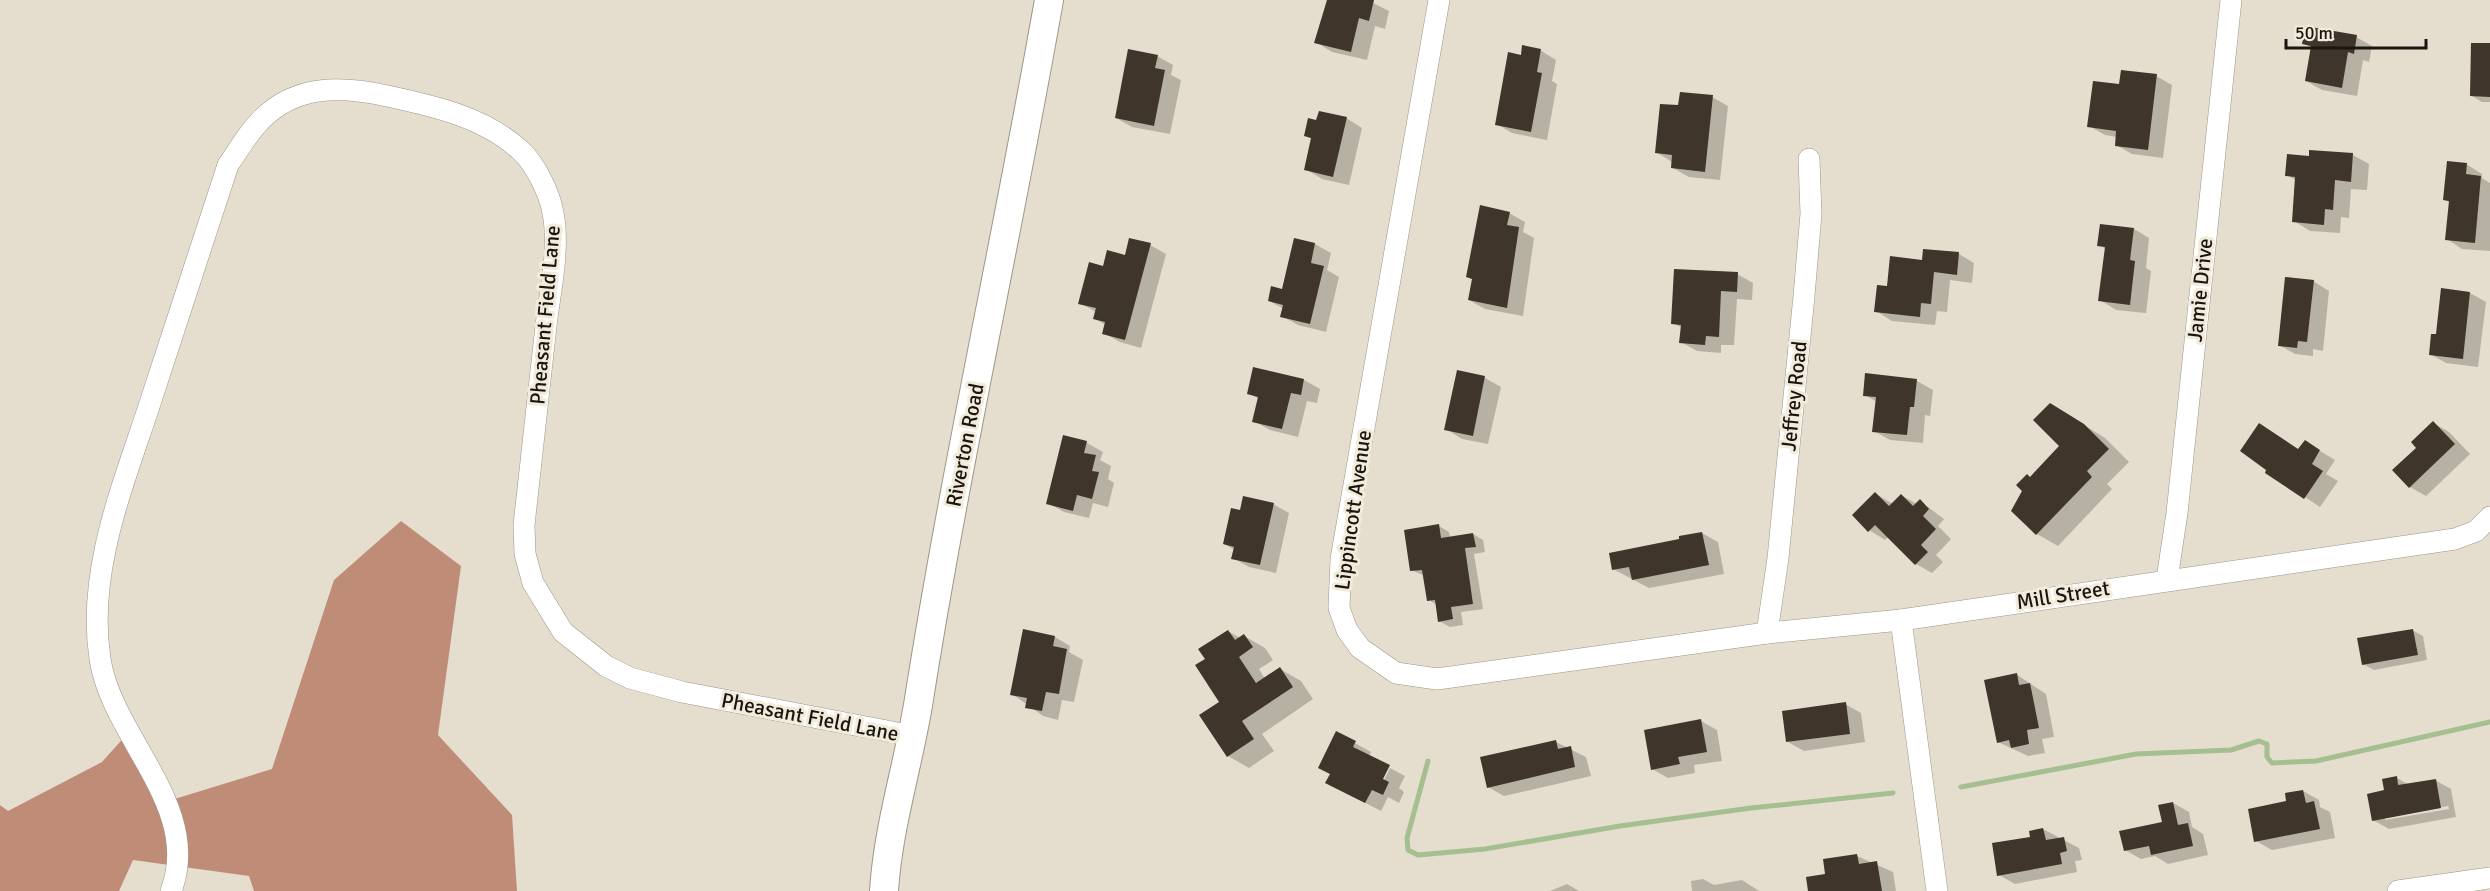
<svg xmlns="http://www.w3.org/2000/svg" width="2490" height="891" font-family="Signika,sans-serif">
	<style>
		.forest { fill: #bf8d77 }
		.shadow { fill: #0003; fill-rule: evenodd }
		.lines { fill: none; stroke-linecap: round; stroke-linejoin: round }
		.stream { stroke: #a5bf91; stroke-width: 5 }
		.building { fill: #3f352b }
		.minor-casing { stroke: #9d9687; stroke-width: 22 }
		.secondary-casing { stroke: #9d9687; stroke-width: 30 }
		.minor { stroke: #fff; stroke-width: 21 }
		.secondary { stroke: #fff; stroke-width: 28 }
		.labels { text-anchor: middle; stroke-width: 6; stroke-linejoin: round; paint-order: stroke }
		.street-label { font-size: 21px; fill: #181610; stroke: #f2ebdb }
	</style>
	<rect width="100%" height="100%" fill="#e5dece"/>
	<path class="forest" d="M401,521L461,566L438,735L512,815L517,891H254L249,876L133,860L119,891H0V805L8,811L102,762L128,733L168,801L272,769L334,580Z"/>
	<g class="shadow">
		<path d="M1327,0H1367L1389,11L1385,29L1375,26L1367,60L1332,52L1316,42Z"/>
		<path d="M2356,37L2372,46L2369,62L2363,60L2357,96L2322,90L2306,81L2312,48L2303,43Z"/>
		<path d="M2490,45V102H2482L2472,96Z"/>
		<path d="M1540,50L1556,60L1552,81L1557,84L1547,140L1512,133L1497,124L1522,57Z"/>
		<path d="M1157,56L1173,65L1171,75L1181,80L1170,134L1132,127L1116,118Z"/>
		<path d="M2156,76L2172,85L2163,158L2132,154L2116,145L2117,137L2105,135L2089,126L2121,86Z"/>
		<path d="M1712,97L1728,106L1720,180L1689,177L1673,168L1672,162L1656,152L1680,107Z"/>
		<path d="M1346,118L1362,128L1349,185L1322,179L1306,169L1312,139L1306,136L1318,122Z"/>
		<path d="M2353,155L2369,164L2367,190L2351,189L2349,218L2341,217L2340,233L2310,231L2294,221L2297,181L2287,175L2310,157Z"/>
		<path d="M2466,164L2482,174V178L2490,183V251L2462,249L2447,239L2450,203L2444,199Z"/>
		<path d="M1509,213L1525,222L1523,232L1534,238L1523,316L1485,309L1469,300L1473,280L1467,276Z"/>
		<path d="M2134,229L2149,238L2146,268L2151,271L2146,313L2116,310L2100,300L2106,249L2099,245Z"/>
		<path d="M1296,239L1315,244L1331,253L1327,270L1339,277L1326,332L1298,325L1282,316L1284,309L1269,301L1283,291Z"/>
		<path d="M1150,245L1166,254L1141,348L1120,342L1104,333L1106,325L1095,319L1096,312L1080,303L1104,267Z"/>
		<path d="M1959,254L1974,263L1972,283L1950,280L1947,312L1937,311L1935,325L1892,321L1876,311L1888,288L1924,261Z"/>
		<path d="M1737,274L1753,283L1752,300L1737,299L1734,345H1721V353L1697,351L1681,342L1682,328L1673,323Z"/>
		<path d="M2313,281L2329,291L2323,351L2313,349V356L2295,354L2279,345Z"/>
		<path d="M2470,293L2486,302L2478,367L2446,363L2430,354L2437,336Z"/>
		<path d="M1458,372L1485,378L1501,387L1488,444L1462,439L1446,429Z"/>
		<path d="M1866,375L1917,381L1933,390L1930,416L1925,415L1923,443L1890,440L1874,431L1877,402L1865,395Z"/>
		<path d="M1304,380L1320,389L1317,403L1307,401L1298,437L1270,430L1254,421L1259,399L1248,393Z"/>
		<path d="M2071,417L2105,438L2129,462L2107,484L2112,489L2058,546L2037,534L2013,511L2031,478L2062,446Z"/>
		<path d="M2433,423L2449,432L2470,454L2426,496L2410,487L2394,470L2418,448Z"/>
		<path d="M2260,425L2299,450L2305,442L2335,460L2326,474L2338,481L2320,507L2267,472Z"/>
		<path d="M1064,437L1087,443L1103,452L1100,460L1111,466L1108,479L1114,483L1108,507L1093,503L1089,518L1064,512L1048,503Z"/>
		<path d="M1876,494L1893,504L1901,495L1917,504L1920,501L1944,519L1938,526L1951,539L1936,555L1943,562L1932,573L1916,564L1889,536L1885,540L1869,530Z"/>
		<path d="M1273,504L1289,513L1276,573L1249,567L1233,558L1235,550L1224,544L1241,512Z"/>
		<path d="M1439,526L1449,532L1450,538L1473,534L1483,540L1485,552L1474,554L1483,609L1461,612L1463,625L1450,627L1439,621L1437,605L1429,600L1425,576L1411,570Z"/>
		<path d="M1702,533L1718,542L1724,574L1649,588L1613,569Z"/>
		<path d="M2412,630L2423,636L2427,660L2374,670L2363,664Z"/>
		<path d="M1228,631L1240,638L1244,636L1265,648L1273,660L1259,669L1265,679L1280,669L1301,681L1313,699L1262,734L1274,751L1249,768L1228,756L1221,702L1207,659Z"/>
		<path d="M1055,637L1070,646L1069,652L1083,660L1074,702L1062,700L1058,720L1043,716L1012,694Z"/>
		<path d="M2016,674L2046,694L2054,737L2042,739L2045,753L2028,756L1998,742Z"/>
		<path d="M1845,704L1861,713L1865,742L1804,751L1788,742Z"/>
		<path d="M1701,721L1717,730L1722,761L1694,765L1695,773L1668,778L1652,769Z"/>
		<path d="M1556,742L1586,757L1591,776L1504,796L1488,787Z"/>
		<path d="M1355,743L1371,752L1369,756L1378,785L1381,786L1390,768L1405,776L1399,788L1404,792L1399,803L1388,797L1381,811L1327,783Z"/>
		<path d="M2397,778L2409,785L2435,780L2451,789L2456,817L2389,829L2373,820L2386,792ZM2448,806L2449,809L2385,820V817Z"/>
		<path d="M2303,791L2319,800L2320,807L2330,812L2335,838L2272,850L2256,841L2288,802Z"/>
		<path d="M2173,803L2189,812L2192,827L2203,834L2208,855L2168,864L2155,856L2141,859L2125,850L2163,823Z"/>
		<path d="M2043,829L2079,848L2082,860L2075,861L2077,872L2015,884L1999,875Z"/>
		<path d="M1857,856L1893,872L1896,891H1810L1827,875Z"/>
		<path d="M1703,879L1714,885L1742,880L1759,891H1692L1691,881Z"/>
		<path d="M1567,884L1579,891H1550Z"/>
	</g>
	<g class="lines">
		<g class="stream">
			<path d="M1428,761L1407,838L1408,850L1418,855L1485,849L1620,826L1751,808L1893,793"/>
			<path d="M1961,787L2136,754L2231,750L2259,741L2267,744V757L2272,763L2316,761L2490,722"/>
		</g>
	</g>
	<g class="building">
		<path d="M1327,0H1374L1369,21L1359,18L1351,52L1314,43Z"/>
		<path d="M2305,26L2357,35L2354,54L2348,52L2342,88L2305,81L2311,46L2302,44Z"/>
		<path d="M2471,43H2490V97L2470,96Z"/>
		<path d="M1522,45L1541,49L1537,72L1542,73L1531,132L1495,125L1508,52L1521,55Z"/>
		<path d="M1128,49L1158,55L1155,68L1165,70L1154,126L1115,118Z"/>
		<path d="M2121,70L2157,74L2148,150L2115,146L2116,131L2087,127L2093,81L2119,84Z"/>
		<path d="M1680,92L1713,95L1705,172L1671,168L1672,155L1655,153L1660,104L1678,105Z"/>
		<path d="M1319,111L1347,117L1333,177L1304,170L1311,138L1304,136L1308,118L1316,120Z"/>
		<path d="M2309,150L2353,153L2351,182L2335,180L2333,210L2325,209L2324,225L2292,222L2295,177L2285,176L2287,154L2309,156Z"/>
		<path d="M2447,161L2467,163L2466,174L2481,176L2475,243L2445,240L2449,201L2443,200Z"/>
		<path d="M1480,205L1510,212L1507,225L1519,227L1507,308L1468,300L1472,279L1466,277Z"/>
		<path d="M2100,224L2134,228L2130,260L2135,261L2130,305L2098,301L2105,247L2097,246Z"/>
		<path d="M1129,238L1151,243L1125,340L1102,334L1105,322L1093,319L1096,308L1078,304L1089,262L1103,266L1107,250L1125,255Z"/>
		<path d="M1294,238L1315,243L1311,263L1324,266L1310,324L1280,317L1283,305L1268,301L1271,286L1282,289Z"/>
		<path d="M1923,249L1959,252L1957,275L1934,272L1931,304L1921,303L1920,317L1874,312L1877,285L1887,286L1890,256L1922,260Z"/>
		<path d="M1674,269L1738,272L1737,292L1721,291L1719,337L1706,336L1705,345L1679,343L1681,325L1671,324Z"/>
		<path d="M2285,277L2314,280L2307,342L2298,341L2297,348L2278,346Z"/>
		<path d="M2441,288L2470,292L2463,359L2429,355L2431,334H2436Z"/>
		<path d="M1253,367L1304,379L1301,395L1291,393L1282,429L1252,422L1258,397L1247,394Z"/>
		<path d="M1457,370L1485,376L1473,436L1444,430Z"/>
		<path d="M1865,373L1917,379L1914,407H1910L1907,435L1872,432L1876,397L1863,396Z"/>
		<path d="M2050,403L2084,424L2109,449L2087,471L2092,477L2036,535L2011,511L2022,491L2016,485L2027,474L2030,477L2059,446L2033,420Z"/>
		<path d="M2433,421L2455,444L2409,488L2392,470L2416,448L2411,442Z"/>
		<path d="M2259,423L2298,449L2305,440L2320,450L2312,464L2323,471L2304,499L2265,473L2266,470L2240,451Z"/>
		<path d="M1063,435L1087,441L1084,453L1096,455L1092,471L1099,472L1092,499L1077,495L1073,511L1046,504Z"/>
		<path d="M1875,492L1889,506L1901,494L1913,506L1920,499L1929,509L1923,516L1936,529L1921,545L1928,552L1915,565L1875,525L1868,532L1852,515Z"/>
		<path d="M1243,496L1274,503L1260,565L1231,559L1234,547L1223,544L1231,508L1240,510Z"/>
		<path d="M1439,524L1441,538L1473,533L1476,547L1465,548L1473,604L1451,607L1453,619L1438,622L1435,600L1427,601L1422,570L1410,571L1404,530Z"/>
		<path d="M1702,532L1709,565L1632,580L1629,567L1612,570L1609,553L1679,539V536Z"/>
		<path d="M1023,629L1055,636L1053,646L1067,649L1059,694L1046,692L1042,711L1025,708L1027,698L1010,695Z"/>
		<path d="M2413,629L2418,655L2362,665L2357,638Z"/>
		<path d="M1228,630L1235,640L1244,634L1253,647L1239,657L1256,683L1280,667L1293,687L1242,721L1254,739L1227,757L1199,715L1219,702L1195,665L1205,659L1198,649Z"/>
		<path d="M2017,673L2019,685L2030,683L2039,728L2027,730L2029,744L2011,748L2009,740L1997,743L1984,680Z"/>
		<path d="M1846,702L1850,734L1786,742L1782,711Z"/>
		<path d="M1701,719L1707,752L1678,757L1680,764L1651,770L1644,730Z"/>
		<path d="M1336,731L1356,741L1353,747L1390,765L1383,779L1389,782L1383,795L1372,790L1365,803L1325,783L1330,774L1318,768Z"/>
		<path d="M1556,740L1558,749L1571,746L1575,767L1487,788L1480,757Z"/>
		<path d="M2397,776L2398,785L2436,779L2441,808L2372,821L2367,794L2384,790L2382,779Z"/>
		<path d="M2303,790L2306,803L2314,801L2320,829L2254,842L2248,809L2286,801L2285,793Z"/>
		<path d="M2173,802L2178,825L2188,823L2193,846L2151,855L2149,846L2124,851L2119,831L2162,822L2158,805Z"/>
		<path d="M2043,828L2046,840L2064,837L2067,851L2060,853L2062,864L1997,876L1992,843L2030,837L2029,831Z"/>
		<path d="M1857,854L1859,864L1877,861L1882,891H1808L1806,877L1825,874L1823,859Z"/>
	</g>
	<g class="lines">
		<g class="minor-casing">
			<g id="minor">
				<path d="M1439,0L1341,559L1339,608L1347,630L1360,648L1396,673L1437,679L1767,633L1901,620L2455,539L2476,531L2490,517"/>
				<path d="M2167,579L2177,513L2231,0"/>
				<path d="M1901,620L1937,891"/>
				<path d="M1767,633L1778,558L1804,296L1811,214L1809,159"/>
				<path d="M171,891C203,807 112,738 100,659C86,568 126,479 153,394C178,318 203,241 228,165C238,151 248,133 260,121C295,84 342,86 387,96C433,106 484,117 520,150C535,163 550,194 553,213C560,249 550,291 546,326C539,392 531,459 524,525L525,554L533,583L563,632L606,666L630,678L682,692L913,736"/>
				<path d="M2398,891L2490,878"/>
			</g>
		</g>
		<g class="secondary-casing">
			<path id="secondary" d="M884,891C888,826 909,763 919,699C956,465 1008,233 1049,0"/>
		</g>
		<use href="#minor" class="minor"/>
		<use href="#secondary" class="secondary"/>
	</g>
	<g class="labels">
		<g class="street-label">
			<text transform="translate(2200 290) rotate(-84)" y="7">Jamie Drive</text>
			<text transform="translate(545 315) rotate(-85)" y="7">Pheasant Field Lane</text>
			<text transform="translate(1794 396) rotate(-84)" y="7">Jeffrey Road</text>
			<text transform="translate(965 445) rotate(-79)" y="7">Riverton Road</text>
			<text transform="translate(1353 510) rotate(-82)" y="7">Lippincott Avenue</text>
			<text transform="translate(2063 595) rotate(-9)" y="7">Mill Street</text>
			<text transform="translate(810 717) rotate(11)" y="7">Pheasant Field Lane</text>
		</g>
	</g>
	<path d="M2286 39v9h140v-9" fill="none" stroke="#181610" stroke-width="3"/>
	<text x="2295" y="39" font-size="18" fill="#181610" stroke="#f2ebdb" stroke-width="4.5" paint-order="stroke">50 m</text>
</svg>
